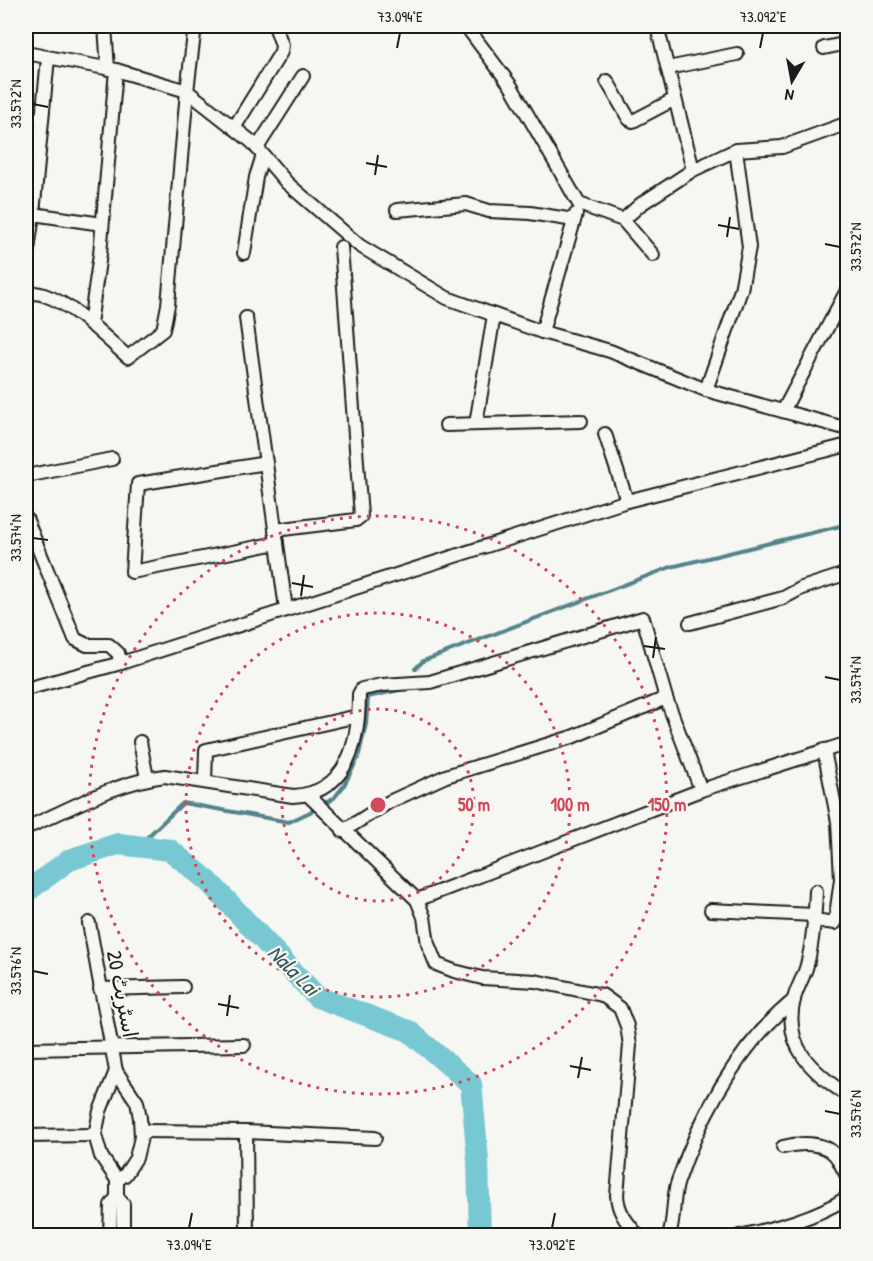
<svg xmlns="http://www.w3.org/2000/svg" width="873" height="1261" font-family="'Patrick Hand','Playpen Sans Arabic',sans-serif">
	<style>
		.lines { fill: none; stroke-linecap: round; stroke-linejoin: round }
		.stream { stroke: #538389; stroke-width: 4 }
		.river { stroke: #77c8d2; stroke-width: 22 }
		.street-casing { stroke: #1c1c1c; stroke-width: 16 }
		.street { stroke: #f6f6f2; stroke-width: 12 }
		.ticks { fill: none; stroke: #1c1c1c; stroke-width: 2 }
		.ring { fill: none; stroke: #d1495b; stroke-width: 3; stroke-dasharray: 3 6 }
		.labels { text-anchor: middle; stroke-width: 4.5; stroke-linejoin: round; paint-order: stroke }
		.street-label { font-size: 21px; fill: #1c1c1c; stroke: #f6f6f2 }
		.water-label { font-size: 22px; font-style: italic; fill: #3c585c; stroke: #f6f6f2 }
		.centre { fill: #d1495b; stroke: #f6f6f2; stroke-width: 3 }
		.ring-label { font-size: 18px; text-anchor: middle; font-weight: bold; fill: #d1495b; stroke: #f6f6f2; stroke-width: 4.5; stroke-linejoin: round; paint-order: stroke }
		.neatline { fill: none; stroke: #1c1c1c; stroke-width: 2 }
		.ticks-label { font-size: 15px; text-anchor: middle; fill: #1c1c1c }
	</style>
	<rect width="100%" height="100%" fill="#f6f6f2"/>
	<filter id="ink" filterUnits="userSpaceOnUse"><feTurbulence type="fractalNoise" baseFrequency=".0167" numOctaves="2"/><feDisplacementMap in="SourceGraphic" scale="12" xChannelSelector="R" yChannelSelector="G"/><feConvolveMatrix kernelMatrix="1 2 1 2 8 2 1 2 1" color-interpolation-filters="sRGB"/></filter>
	<g filter="url(#ink)">
		<g class="lines">
			<g class="stream">
				<path d="M415,669L423,661L671,567L848,524"/>
				<path d="M138,846L183,803L289,822L310,812L334,798L343,787L358,758L366,724L368,697L403,689"/>
			</g>
			<path class="river" d="M26,892L69,860L118,844L170,850L208,881L317,997L409,1031L471,1084L478,1160L480,1236"/>
			<g class="street-casing">
				<g id="street">
					<path d="M105,26L108,69"/>
					<path d="M466,26L511,86L579,204L623,220L641,204L693,170L736,150L782,147L848,123"/>
					<path d="M657,26L693,170"/>
					<path d="M824,48L848,43"/>
					<path d="M26,53L116,70L187,91L252,142L287,183L360,246L447,298L542,332L610,351L706,390L848,429"/>
					<path d="M668,68L737,54"/>
					<path d="M607,81L629,119L633,121L675,99"/>
					<path d="M26,118L42,119"/>
					<path d="M234,128L281,52L282,45L275,26"/>
					<path d="M257,148L303,76"/>
					<path d="M397,210L466,204L489,211L530,213L574,220"/>
					<path d="M26,215L33,214L102,224"/>
					<path d="M623,220L653,255"/>
					<path d="M244,253L256,177L263,155"/>
					<path d="M26,265L33,214L48,58"/>
					<path d="M26,292C32,293 39,293 44,295C76,306 103,336 128,357L163,330L168,305L187,91L195,26"/>
					<path d="M246,318L286,609"/>
					<path d="M90,324L100,254L116,70"/>
					<path d="M542,332L576,214"/>
					<path d="M706,390L741,290L749,247L736,150"/>
					<path d="M783,411L845,294L848,292"/>
					<path d="M476,424L494,315"/>
					<path d="M446,425L581,421"/>
					<path d="M605,434L627,501"/>
					<path d="M266,463L138,484L132,572L277,543"/>
					<path d="M26,476L112,459"/>
					<path d="M26,518L75,639L87,645H109L118,653L121,663"/>
					<path d="M275,530L356,520L361,516L341,247"/>
					<path d="M690,623L783,598L802,588L848,573"/>
					<path d="M26,689L121,663L627,501L848,445"/>
					<path d="M140,742L147,778"/>
					<path d="M205,782L206,750L358,716"/>
					<path d="M307,794L417,900L424,917L428,944L436,964L454,971L482,978L535,981L602,995L620,1008L627,1026L630,1045L617,1195C618,1213 627,1222 638,1236"/>
					<path d="M26,828C70,809 116,782 165,776L293,796C349,793 359,741 359,694L362,689L382,685L430,682L643,618L666,698L701,790"/>
					<path d="M343,831L389,802L446,776L572,737L666,698"/>
					<path d="M816,891C815,915 813,942 807,965C804,977 797,987 794,999C782,1047 813,1072 848,1096"/>
					<path d="M417,900L701,790L848,743"/>
					<path d="M711,910L814,915"/>
					<path d="M813,920L835,923L841,879L838,822L824,750"/>
					<path d="M89,923L116,1071L137,1102L140,1118L141,1137L136,1158L125,1175L117,1180"/>
					<path d="M100,989L183,987"/>
					<path d="M26,1049L244,1045"/>
					<path d="M141,1131L246,1132L375,1138"/>
					<path d="M246,1132L247,1236"/>
					<path d="M26,1136L95,1135"/>
					<path d="M783,1147C798,1143 824,1141 835,1155C840,1161 843,1170 848,1177"/>
					<path d="M117,1197L123,1204V1236"/>
					<path d="M110,1236L111,1205L117,1197V1180L101,1156L95,1135L100,1111L116,1071"/>
					<path d="M669,1236C675,1218 672,1198 678,1181C702,1112 737,1047 794,1000"/>
					<path d="M739,1236C776,1228 816,1218 848,1197"/>
				</g>
			</g>
			<use href="#street" class="street"/>
		</g>
	</g>
	<path class="ticks" d="M397,48L400,33M760,48L763,33M33,104L48,107M366,163L387,167M375,175L378,155M718,225L739,229M727,237L730,217M825,244L840,247M33,538L48,540M292,583L313,587M301,596L304,575M644,646L665,649M653,658L656,637M825,677L840,680M33,971L48,974M218,1004L239,1008M227,1016L230,995M570,1066L591,1070M578,1078L582,1057M825,1111L840,1114M189,1228L192,1213M552,1228L555,1213"/>
	<g class="ring">
		<circle cx="378" cy="805" r="96"/>
		<circle cx="378" cy="805" r="192"/>
		<circle cx="378" cy="805" r="289"/>
	</g>
	<g class="labels">
		<g class="street-label">
			<text transform="translate(122 994) rotate(79)" y="7">اسٹریٹ 20</text>
		</g>
		<g class="water-label">
			<text transform="translate(294 970) rotate(45)" y="8">Nala Lai</text>
		</g>
	</g>
	<circle cx="378" cy="805" r="9" class="centre"/>
	<g class="ring-label">
		<text x="474" y="811">50 m</text>
		<text x="570" y="811">100 m</text>
		<text x="667" y="811">150 m</text>
	</g>
	<rect width="873" height="1261" fill="none" stroke="#f6f6f2" stroke-width="66"/>
	<g transform="translate(792 81) rotate(190)" stroke="#f6f6f2" stroke-width="4.5" paint-order="stroke">
	<path d="M0-4.5L10 22L0 15L-10 22Z" fill="#1c1c1c"/>
	<text y="-9" font-size="16" font-weight="bold" text-anchor="middle" fill="#1c1c1c">N</text>
	</g>
	<rect x="33" y="33" width="807" height="1195" class="neatline"/>
	<g class="ticks-label">
		<text x="400" y="22">73.094°E</text>
		<text x="763" y="22">73.092°E</text>
		<text transform="translate(16 104) rotate(-90)" y="5">33.572°N</text>
		<text transform="translate(856 247) rotate(-90)" y="5">33.572°N</text>
		<text transform="translate(16 538) rotate(-90)" y="5">33.574°N</text>
		<text transform="translate(856 680) rotate(-90)" y="5">33.574°N</text>
		<text transform="translate(16 971) rotate(-90)" y="5">33.576°N</text>
		<text transform="translate(856 1114) rotate(-90)" y="5">33.576°N</text>
		<text x="189" y="1250">73.094°E</text>
		<text x="552" y="1250">73.092°E</text>
	</g>
</svg>
